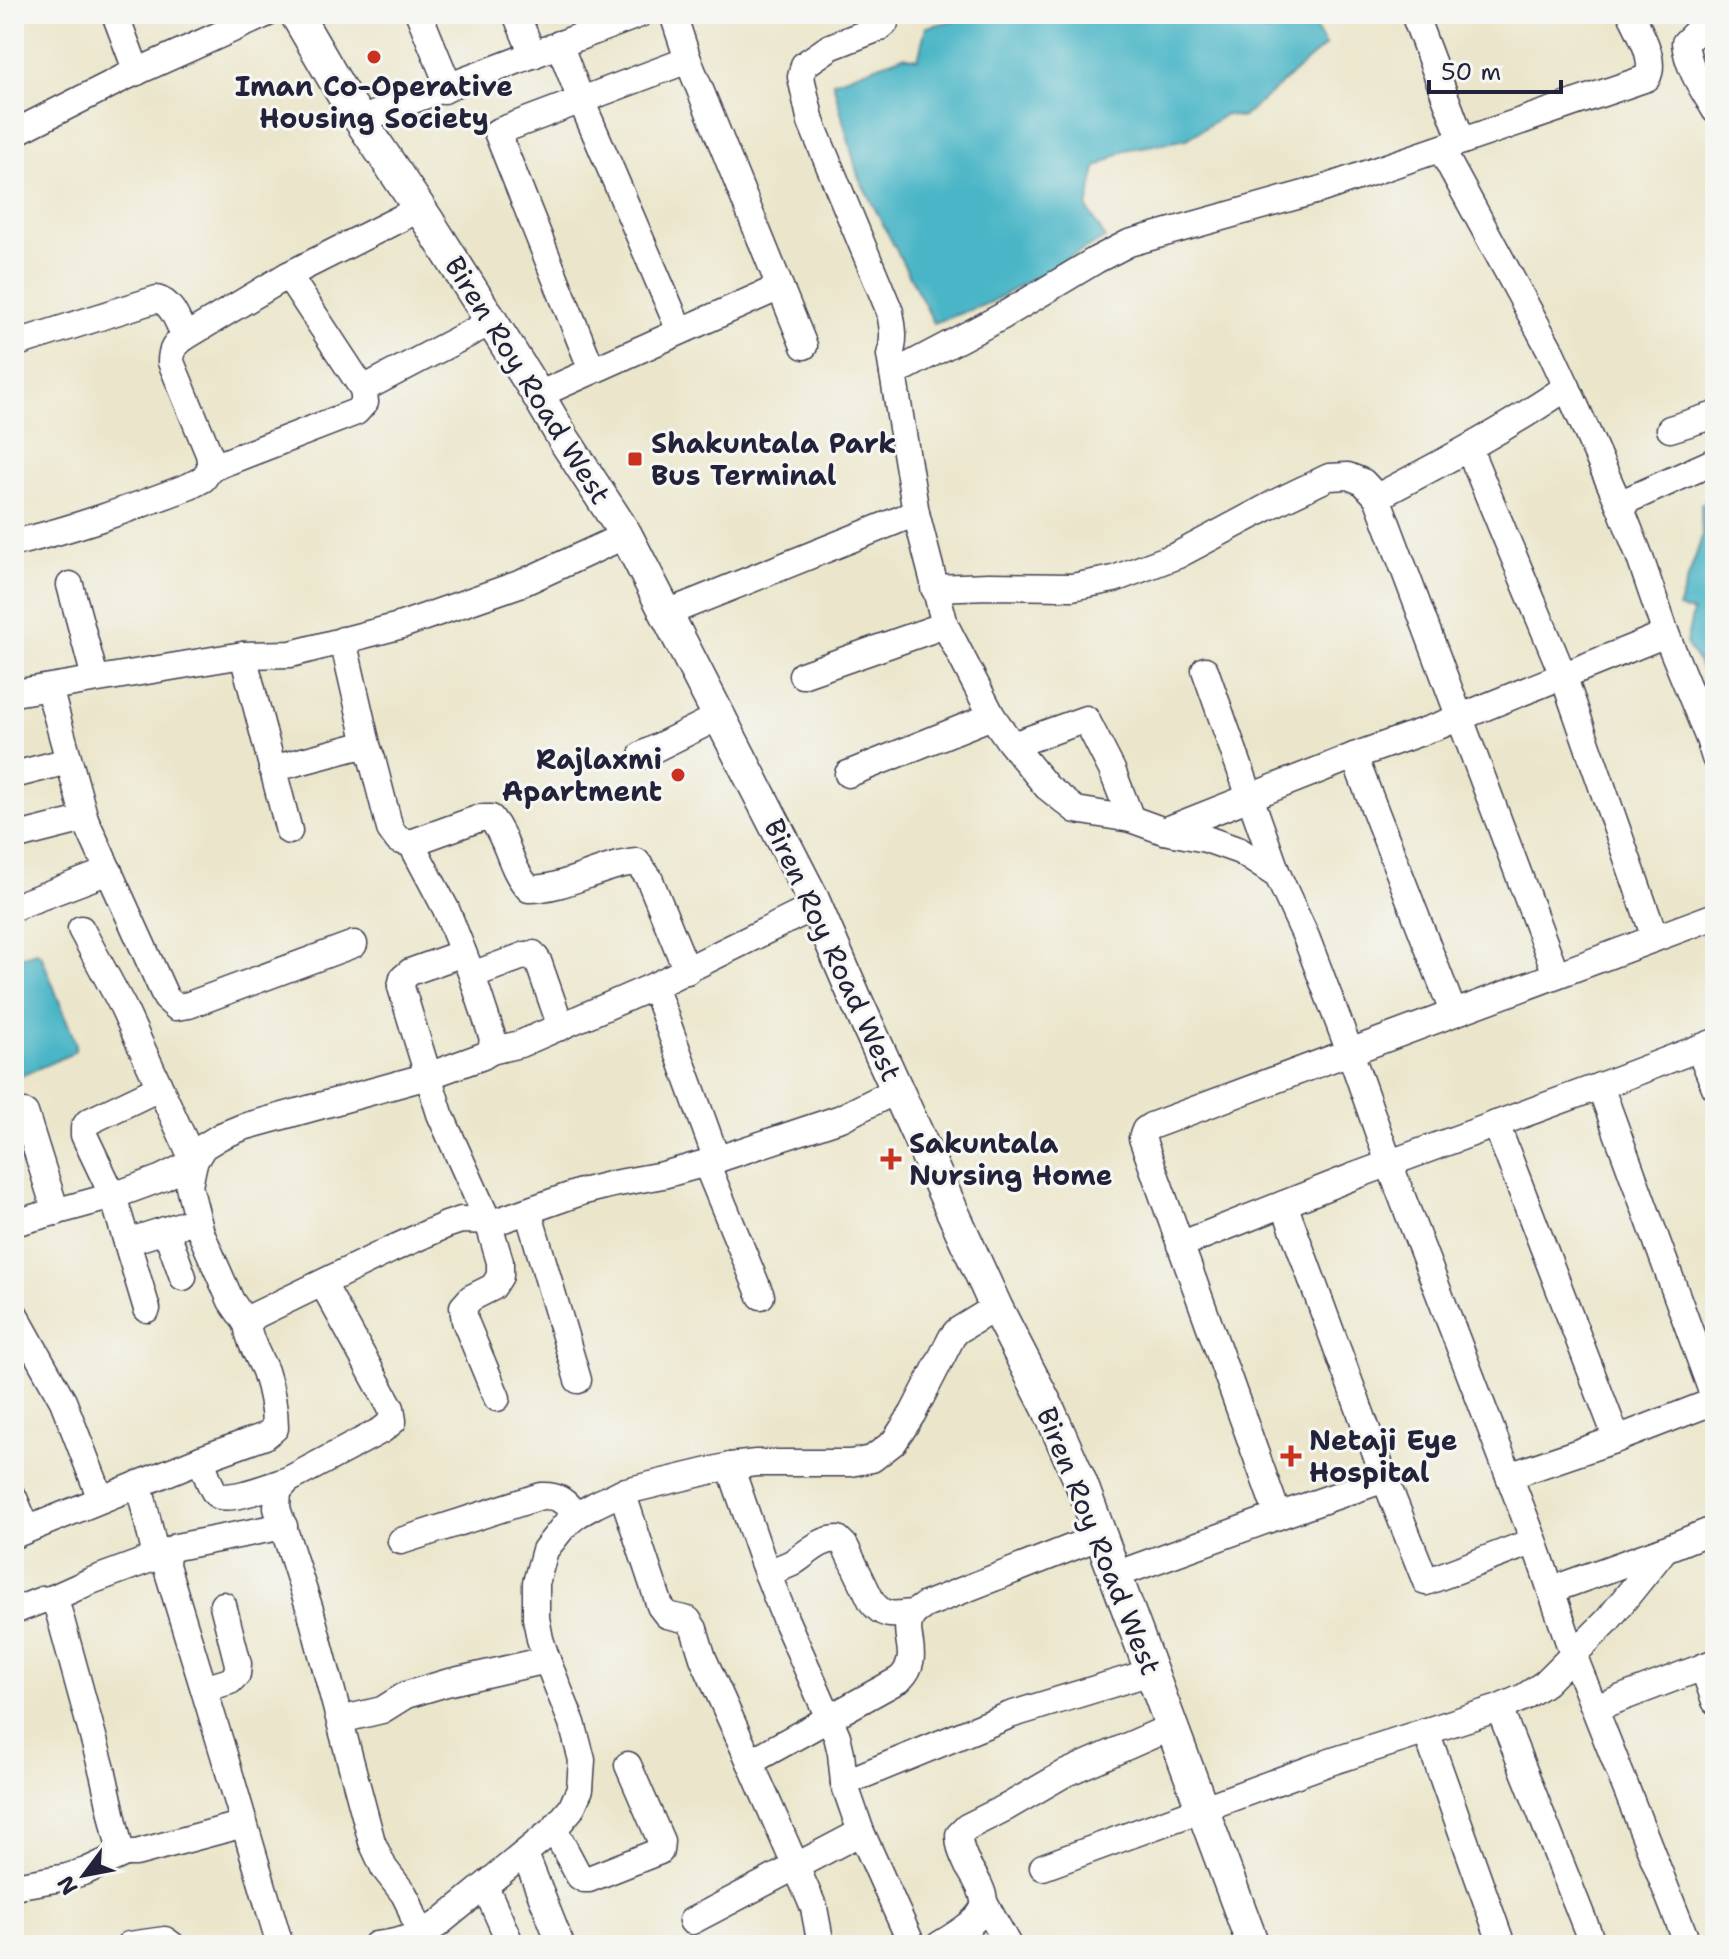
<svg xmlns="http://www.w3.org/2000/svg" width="1729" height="1959" font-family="'Shantell Sans',sans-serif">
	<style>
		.water { fill: #4ab5c6; stroke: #366c80; stroke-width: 2 }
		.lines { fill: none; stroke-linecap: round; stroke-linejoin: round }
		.minor-casing { stroke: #403f51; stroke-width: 29 }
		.major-casing { stroke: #403f51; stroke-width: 35 }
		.minor { stroke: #fff; stroke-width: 26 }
		.major { stroke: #fff; stroke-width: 32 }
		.poi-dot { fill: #c8321e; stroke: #f6f6f2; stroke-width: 3 }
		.labels { text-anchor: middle; stroke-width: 6; stroke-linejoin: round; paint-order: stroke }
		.poi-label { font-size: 28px; font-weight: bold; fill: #22223b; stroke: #f6f6f2; text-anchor: start }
		.street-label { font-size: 28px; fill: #22223b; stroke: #f6f6f2 }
	</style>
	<rect width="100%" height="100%" fill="#f6f6f2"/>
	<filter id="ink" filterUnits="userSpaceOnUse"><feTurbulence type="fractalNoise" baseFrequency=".0125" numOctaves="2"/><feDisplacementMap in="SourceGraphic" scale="16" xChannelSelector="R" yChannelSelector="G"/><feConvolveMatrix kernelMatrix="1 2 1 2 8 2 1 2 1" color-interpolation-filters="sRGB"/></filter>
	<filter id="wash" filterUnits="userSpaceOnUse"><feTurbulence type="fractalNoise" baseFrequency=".006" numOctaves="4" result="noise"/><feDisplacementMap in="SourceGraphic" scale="32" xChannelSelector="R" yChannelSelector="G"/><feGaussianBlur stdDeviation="1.8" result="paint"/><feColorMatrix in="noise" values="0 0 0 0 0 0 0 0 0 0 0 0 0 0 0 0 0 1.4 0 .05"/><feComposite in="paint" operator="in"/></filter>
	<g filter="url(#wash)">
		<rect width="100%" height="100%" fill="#ebe6cb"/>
		<g class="water">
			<path d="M962,14H1225L1230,23L1270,32L1307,15L1326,45L1242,118L1226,114L1187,139L1125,150L1096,168L1087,208L1105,238L989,303L934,323L858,176L833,82L903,56L918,59L926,27L961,19Z"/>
			<path d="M1715,495V733L1697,705L1704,673L1686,643L1693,612L1678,608L1702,537L1701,504Z"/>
			<path d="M36,952L41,955L76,1044L75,1050L69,1055L14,1079V959Z"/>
		</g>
	</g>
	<g filter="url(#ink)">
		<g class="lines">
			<g class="minor-casing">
				<g id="minor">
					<path d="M115,14L137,72"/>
					<path d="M419,14L449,87L444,90"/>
					<path d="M516,14L533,55"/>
					<path d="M673,14L688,60L804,346"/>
					<path d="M886,14L885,23L879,28L830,47L804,65L801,77L811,122L890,312C893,328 895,340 890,355L916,513L945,625L992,716L1010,742L1047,787L1076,810L1131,819L1164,831L1206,839L1240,851L1278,876L1306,937L1350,1052L1389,1163L1534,1541L1573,1654L1688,1945"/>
					<path d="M1414,14L1462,141"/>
					<path d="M1715,23L1695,33L1685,43C1688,68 1702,88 1715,110"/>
					<path d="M559,44L581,100L680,331"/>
					<path d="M360,120L640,14"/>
					<path d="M14,133L123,78L266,14"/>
					<path d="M14,344L157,299C173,303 178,323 185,337"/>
					<path d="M592,370L497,132L688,60"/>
					<path d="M893,374L1001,317L1096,260L1129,243L1322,189L1647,78C1657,60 1639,31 1631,14"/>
					<path d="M1567,387L1619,504L1638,552L1666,634L1709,739L1715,758"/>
					<path d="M363,389L491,322"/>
					<path d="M538,395L780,287"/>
					<path d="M1670,429L1715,415"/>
					<path d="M1469,449L1563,675L1655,938"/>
					<path d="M211,468L356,412L365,402L363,389L288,275"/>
					<path d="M1377,497L1556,974"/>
					<path d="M1619,504L1715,461"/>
					<path d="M14,543C74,529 132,508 190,486L203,479L211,468L209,454L171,362C171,350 175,344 185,337L288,275L419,209"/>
					<path d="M70,585L95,678"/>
					<path d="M934,588L989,586L1072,587L1114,579L1178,555L1281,500L1329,477L1348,476L1363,482L1377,497C1442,463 1506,429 1567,387L1549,348L1441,149"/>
					<path d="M667,613L916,513"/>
					<path d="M343,640L368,749"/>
					<path d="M243,655L289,831"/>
					<path d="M1205,670L1278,876"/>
					<path d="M802,675L945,625"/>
					<path d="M49,688L85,819L166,998L176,1007L189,1005L354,944"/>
					<path d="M14,693L243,655L291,654L399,626L522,583L626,535"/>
					<path d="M1013,745L1086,719L1112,770L1131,819"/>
					<path d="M642,755L720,716"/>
					<path d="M1354,756L1453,1012"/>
					<path d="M272,769L359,746L368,749L372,759L390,829L398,840L411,843L480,818H491C509,840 509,868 529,889C566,889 600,865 637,862L649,878L687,971"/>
					<path d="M848,774L992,716"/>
					<path d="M14,775L68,761"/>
					<path d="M1164,831L1354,756L1441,725L1666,634"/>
					<path d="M14,837L85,819"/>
					<path d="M14,907L109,871"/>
					<path d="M81,929L123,1007L194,1162L189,1186L201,1233L231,1301L247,1324"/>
					<path d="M463,953L410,972L403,978L401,987L440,1114L488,1221L500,1262V1276L493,1287L471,1298L463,1307L465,1321L497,1398"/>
					<path d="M472,975L526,955L533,954L538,961L561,1027"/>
					<path d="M654,986L717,1160"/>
					<path d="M1699,1048L1715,1087"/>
					<path d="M491,1051L520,1044L654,986L816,906"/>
					<path d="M1600,1086L1715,1400"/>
					<path d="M25,1113L56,1212"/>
					<path d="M1496,1124L1617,1439"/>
					<path d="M706,1163L761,1296"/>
					<path d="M1284,1204L1385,1479L1426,1582L1534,1541"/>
					<path d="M528,1211L578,1380"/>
					<path d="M14,1223L113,1196L162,1178L194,1162L203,1147L221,1136L243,1127L428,1076L483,1056L491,1051L493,1039L472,975L446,909L411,843"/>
					<path d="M166,1230L183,1277"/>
					<path d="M127,1242L197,1220"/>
					<path d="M1180,1245L1352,1177L1600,1086L1715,1042"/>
					<path d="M323,1284L391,1408L393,1421L382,1430L288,1480L278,1491L277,1508L311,1613L372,1842L384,1868L404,1894L409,1904L420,1935"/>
					<path d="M147,1309L113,1196L84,1135V1128L88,1122L159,1088"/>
					<path d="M14,1313L63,1401L101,1499"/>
					<path d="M201,1459C205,1469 209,1486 216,1494C226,1504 275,1484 288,1480"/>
					<path d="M730,1466L763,1562L786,1621L837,1736L841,1753L844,1783L861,1832L912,1945"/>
					<path d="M1509,1476L1617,1439L1715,1401"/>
					<path d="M139,1484L156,1557"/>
					<path d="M622,1492L660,1606L667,1615L688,1620L694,1629L703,1658L750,1762"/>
					<path d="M14,1498L27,1529"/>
					<path d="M1278,1516L1385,1479"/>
					<path d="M14,1535L201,1459L265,1436L275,1428C275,1409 271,1389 265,1371C258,1355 249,1342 247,1324L256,1315L390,1250L446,1225L461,1220L498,1221L581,1192L613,1184L663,1175L706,1163L841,1118L897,1090"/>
					<path d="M401,1541L541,1496C560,1495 564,1502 577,1515"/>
					<path d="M767,1573C775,1570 784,1567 792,1563C807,1554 819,1539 838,1539L845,1546L872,1602C885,1619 895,1614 914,1613"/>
					<path d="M1115,1575L1278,1516L1142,1138L1145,1130L1151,1126L1715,916"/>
					<path d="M1551,1590L1665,1549"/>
					<path d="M51,1599L91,1581L167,1553"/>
					<path d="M14,1611L42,1600L51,1599L58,1609L103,1773L119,1845L125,1853H136L244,1824"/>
					<path d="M1715,1662L1703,1667L1715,1701"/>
					<path d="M204,1689L230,1681L237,1674L238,1664L223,1605"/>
					<path d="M1499,1708L1593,1945"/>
					<path d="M1595,1708L1703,1667"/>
					<path d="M340,1720L382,1710L406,1695L446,1683L547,1660"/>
					<path d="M1426,1731L1502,1945"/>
					<path d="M844,1783L1010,1715L1151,1672"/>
					<path d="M554,1829L579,1876L584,1879H589L660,1851L661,1841L628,1765"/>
					<path d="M525,1854L561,1945"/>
					<path d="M1043,1867L1330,1762L1499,1708L1524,1697L1545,1683L1607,1621L1665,1549L1715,1529"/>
					<path d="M14,1886L67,1877L86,1871L125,1853"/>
					<path d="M485,1886L511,1945"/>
					<path d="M985,1904L1008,1945"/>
					<path d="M692,1921L861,1832"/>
					<path d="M129,1945L165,1940L172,1945"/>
					<path d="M280,1945L224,1755L166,1565L167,1553L176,1547L284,1526"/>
					<path d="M376,1945C399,1943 418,1937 438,1924L554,1829L571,1809L580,1789L582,1760L572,1723L547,1660L540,1639L536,1618V1583L545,1550L564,1526L577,1515L595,1505L622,1492L730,1466L756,1463H850L872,1459L894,1442L913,1413L952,1337L957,1331L996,1307"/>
					<path d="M821,1945L814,1908L750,1762L900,1679C925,1655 897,1632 914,1613C917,1610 921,1608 925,1605L1101,1536"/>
					<path d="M939,1945C952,1937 986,1918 984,1901C983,1889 974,1876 968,1866C963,1855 959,1847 959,1835L967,1827L1007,1807L1064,1774L1171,1727"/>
				</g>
			</g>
			<g class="major-casing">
				<path id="major" d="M296,14L342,93L428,221L538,395L563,438L626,535L811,895L857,1002L996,1307L1048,1408L1081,1483L1253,1945"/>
			</g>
			<use href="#minor" class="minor"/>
			<use href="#major" class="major"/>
		</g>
	</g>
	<g class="poi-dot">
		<circle cx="374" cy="57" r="8"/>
		<rect x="627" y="451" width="16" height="16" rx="4"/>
		<circle cx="678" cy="775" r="8"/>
		<path d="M887 1147h8v8h8v8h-8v8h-8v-8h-8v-8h8z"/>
		<path d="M1287 1444h8v8h8v8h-8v8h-8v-8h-8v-8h8z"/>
	</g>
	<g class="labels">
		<g class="poi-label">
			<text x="374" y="96" text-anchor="middle">Iman Co-Operative<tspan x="374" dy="32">Housing Society</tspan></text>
			<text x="651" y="453">Shakuntala Park<tspan x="651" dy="32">Bus Terminal</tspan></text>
			<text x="662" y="769" text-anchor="end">Rajlaxmi<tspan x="662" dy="32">Apartment</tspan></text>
			<text x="909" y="1153">Sakuntala<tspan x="909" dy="32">Nursing Home</tspan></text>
			<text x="1309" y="1450">Netaji Eye<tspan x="1309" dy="32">Hospital</tspan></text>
		</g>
		<g class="street-label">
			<text transform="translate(528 380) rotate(58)" y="10">Biren Roy Road West</text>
			<text transform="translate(833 950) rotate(65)" y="10">Biren Roy Road West</text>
			<text transform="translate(1099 1541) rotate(68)" y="10">Biren Roy Road West</text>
		</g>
	</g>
	<rect width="1729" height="1959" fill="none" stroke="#f6f6f2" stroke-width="48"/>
	<g transform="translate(84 1875) rotate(238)" stroke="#f6f6f2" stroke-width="6" paint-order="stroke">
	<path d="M0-6L14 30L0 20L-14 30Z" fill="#22223b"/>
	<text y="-12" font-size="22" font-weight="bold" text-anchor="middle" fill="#22223b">N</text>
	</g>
	<path d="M1429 80v12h132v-12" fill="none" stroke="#22223b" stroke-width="4"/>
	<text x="1441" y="80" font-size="24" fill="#22223b" stroke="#f6f6f2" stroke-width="6" paint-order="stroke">50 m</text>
</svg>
